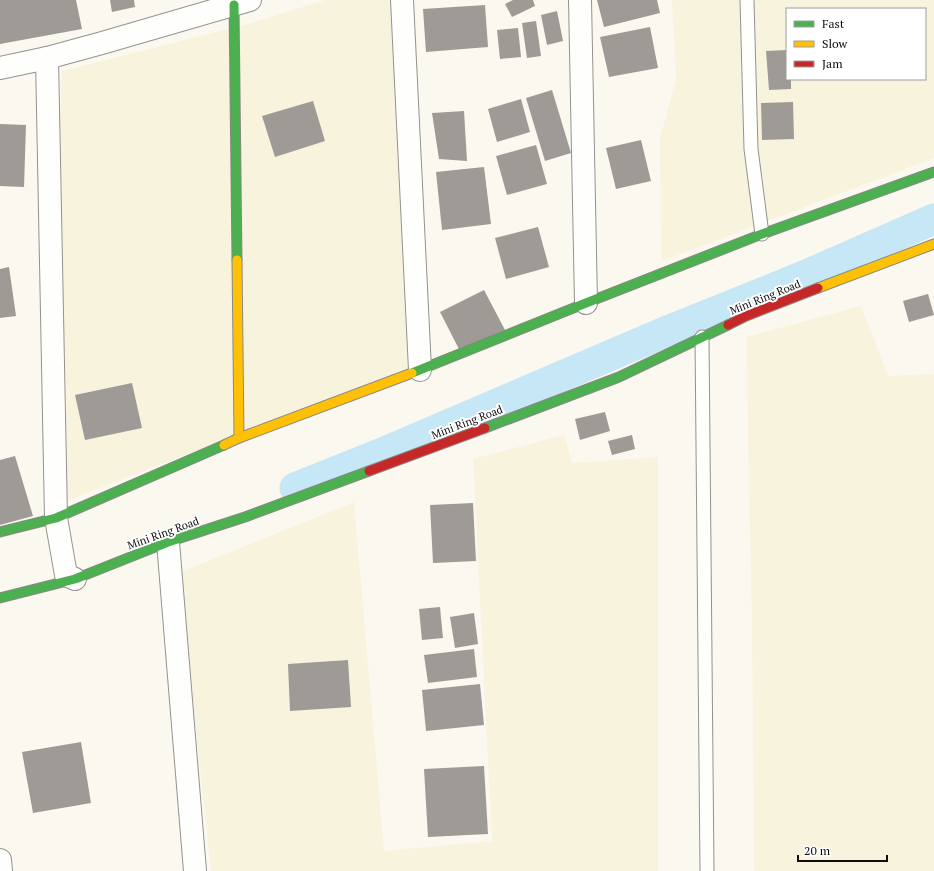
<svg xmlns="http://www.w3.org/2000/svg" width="934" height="871" font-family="'PT Serif',serif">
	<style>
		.farmland { fill: #f8f3dc; fill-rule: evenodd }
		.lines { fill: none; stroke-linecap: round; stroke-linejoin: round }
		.canal { stroke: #c6e7f5; stroke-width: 31 }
		.building { fill: #9e9a96 }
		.lane-casing { stroke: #94928f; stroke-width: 15 }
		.street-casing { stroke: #94928f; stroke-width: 24 }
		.fast-casing { stroke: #8a8985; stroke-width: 11 }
		.slow-casing { stroke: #8a8985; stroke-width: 11 }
		.jam-casing { stroke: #8a8985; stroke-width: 11 }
		.lane { stroke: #fefefd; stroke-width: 13 }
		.street { stroke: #fefefd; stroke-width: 22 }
		.fast { stroke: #4caf50; stroke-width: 9 }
		.slow { stroke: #ffc107; stroke-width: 9 }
		.jam { stroke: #c62828; stroke-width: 9 }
		.labels { text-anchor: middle; stroke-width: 4; stroke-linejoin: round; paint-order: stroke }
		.street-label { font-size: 11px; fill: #0c0c0c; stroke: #fff }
	</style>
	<rect width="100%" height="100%" fill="#fbf8f0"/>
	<g class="farmland">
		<path d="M325,0H395L409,368L66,501V382L55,227L62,71L245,25Z"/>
		<path d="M672,0H934V158L662,261L660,139L676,79ZM787,9H925V79H787Z"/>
		<path d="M861,306L888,376L934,374V871H754L752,616L746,337Z"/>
		<path d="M564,435L572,463L658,457V871H211L179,573L354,502L384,851L492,841L473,459Z"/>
	</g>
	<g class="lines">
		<path class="canal" d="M295,488L380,454L665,332L804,276L934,219"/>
	</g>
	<g class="building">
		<path d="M0,0H76L82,29L0,44Z"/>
		<path d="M110,0H134L135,7L112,12Z"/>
		<path d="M513,0H533L535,6L512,17L505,4Z"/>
		<path d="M597,0H657L660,13L604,27Z"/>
		<path d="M485,5L488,47L426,52L423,9Z"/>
		<path d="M557,11L563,41L547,45L541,15Z"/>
		<path d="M536,21L541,56L527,58L522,23Z"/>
		<path d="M650,27L658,68L609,77L600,37Z"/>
		<path d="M518,28L521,57L500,59L497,30Z"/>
		<path d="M787,50V79H791V89L769,90L766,51Z"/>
		<path d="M552,90L571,153L545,161L526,98Z"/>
		<path d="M521,99L530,132L497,142L488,109Z"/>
		<path d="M313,101L325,141L275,157L262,116Z"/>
		<path d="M793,102L794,139L762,140L761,103Z"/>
		<path d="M464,111L467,161L439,159L432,113Z"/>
		<path d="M0,124L26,125L24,187L0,186Z"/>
		<path d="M641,140L651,181L616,189L606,148Z"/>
		<path d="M536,145L547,184L507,195L496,156Z"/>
		<path d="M484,167L491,224L442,230L436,172Z"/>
		<path d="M538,227L549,267L506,279L495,238Z"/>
		<path d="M9,267L16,316L0,318V269Z"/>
		<path d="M484,290L505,330L461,353L440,312Z"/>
		<path d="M928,294L934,315L909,322L903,301Z"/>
		<path d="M132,383L142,428L85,440L75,395Z"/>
		<path d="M605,412L610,431L580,440L575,419Z"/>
		<path d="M632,435L635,449L612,455L608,441Z"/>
		<path d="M15,456L33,516L0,525V460Z"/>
		<path d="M473,503L476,561L433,563L430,505Z"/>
		<path d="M440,607L443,638L422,640L419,609Z"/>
		<path d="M474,613L478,644L455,648L450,617Z"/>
		<path d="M474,649L477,677L428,683L424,655Z"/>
		<path d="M348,660L351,707L290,711L288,664Z"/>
		<path d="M480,684L484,725L426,731L422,690Z"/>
		<path d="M81,742L91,803L33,813L22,752Z"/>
		<path d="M484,766L488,834L428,837L424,769Z"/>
	</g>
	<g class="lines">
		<g class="lane-casing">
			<g id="lane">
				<path d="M747,0L751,149L762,234"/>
				<path d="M702,337L707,871"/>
			</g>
		</g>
		<g class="street-casing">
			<g id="street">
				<path d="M402,0L420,370"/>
				<path d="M580,0L586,303"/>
				<path d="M47,58L56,518L66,575L75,579"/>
				<path d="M0,68L47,58L102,43L250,0"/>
				<path d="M168,542L195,871"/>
				<path d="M0,860L1,871"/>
			</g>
		</g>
		<g class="fast-casing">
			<g id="fast">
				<path d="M234,5L237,260"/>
				<path d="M412,373L586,303L762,234L934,172"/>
				<path d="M485,428L619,377L728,325"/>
				<path d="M0,532L56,518L224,445"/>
				<path d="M0,598L75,579L168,542L245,517L369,471"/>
			</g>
		</g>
		<g class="slow-casing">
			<g id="slow">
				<path d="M818,288L934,244"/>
				<path d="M239,438L412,373"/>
				<path d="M224,445L239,438L237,260"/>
			</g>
		</g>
		<g class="jam-casing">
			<g id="jam">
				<path d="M728,325L746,316L818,288"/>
				<path d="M369,471L485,428"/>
			</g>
		</g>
		<use href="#lane" class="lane"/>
		<use href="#street" class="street"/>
		<use href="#fast" class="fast"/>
		<use href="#slow" class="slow"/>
		<use href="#jam" class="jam"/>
	</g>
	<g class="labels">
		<g class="street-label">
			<text transform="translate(765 297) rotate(-22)" y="4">Mini Ring Road</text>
			<text transform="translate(467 422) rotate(-21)" y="4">Mini Ring Road</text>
			<text transform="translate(163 533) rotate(-20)" y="4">Mini Ring Road</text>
		</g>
	</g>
	<rect x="786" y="8" width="140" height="72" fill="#ffffff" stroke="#9e9e9e"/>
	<rect x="794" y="21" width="20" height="6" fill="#4caf50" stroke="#9e9e9e"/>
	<text x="822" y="28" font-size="12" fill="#0c0c0c">Fast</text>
	<rect x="794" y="41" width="20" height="6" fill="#ffc107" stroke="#9e9e9e"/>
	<text x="822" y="48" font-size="12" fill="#0c0c0c">Slow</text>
	<rect x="794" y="61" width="20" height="6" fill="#c62828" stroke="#9e9e9e"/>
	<text x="822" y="68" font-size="12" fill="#0c0c0c">Jam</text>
	<path d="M798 855v6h89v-6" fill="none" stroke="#0c0c0c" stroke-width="2"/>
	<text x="804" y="855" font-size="12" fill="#0c0c0c" stroke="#ffffff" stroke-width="3" paint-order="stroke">20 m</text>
</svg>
